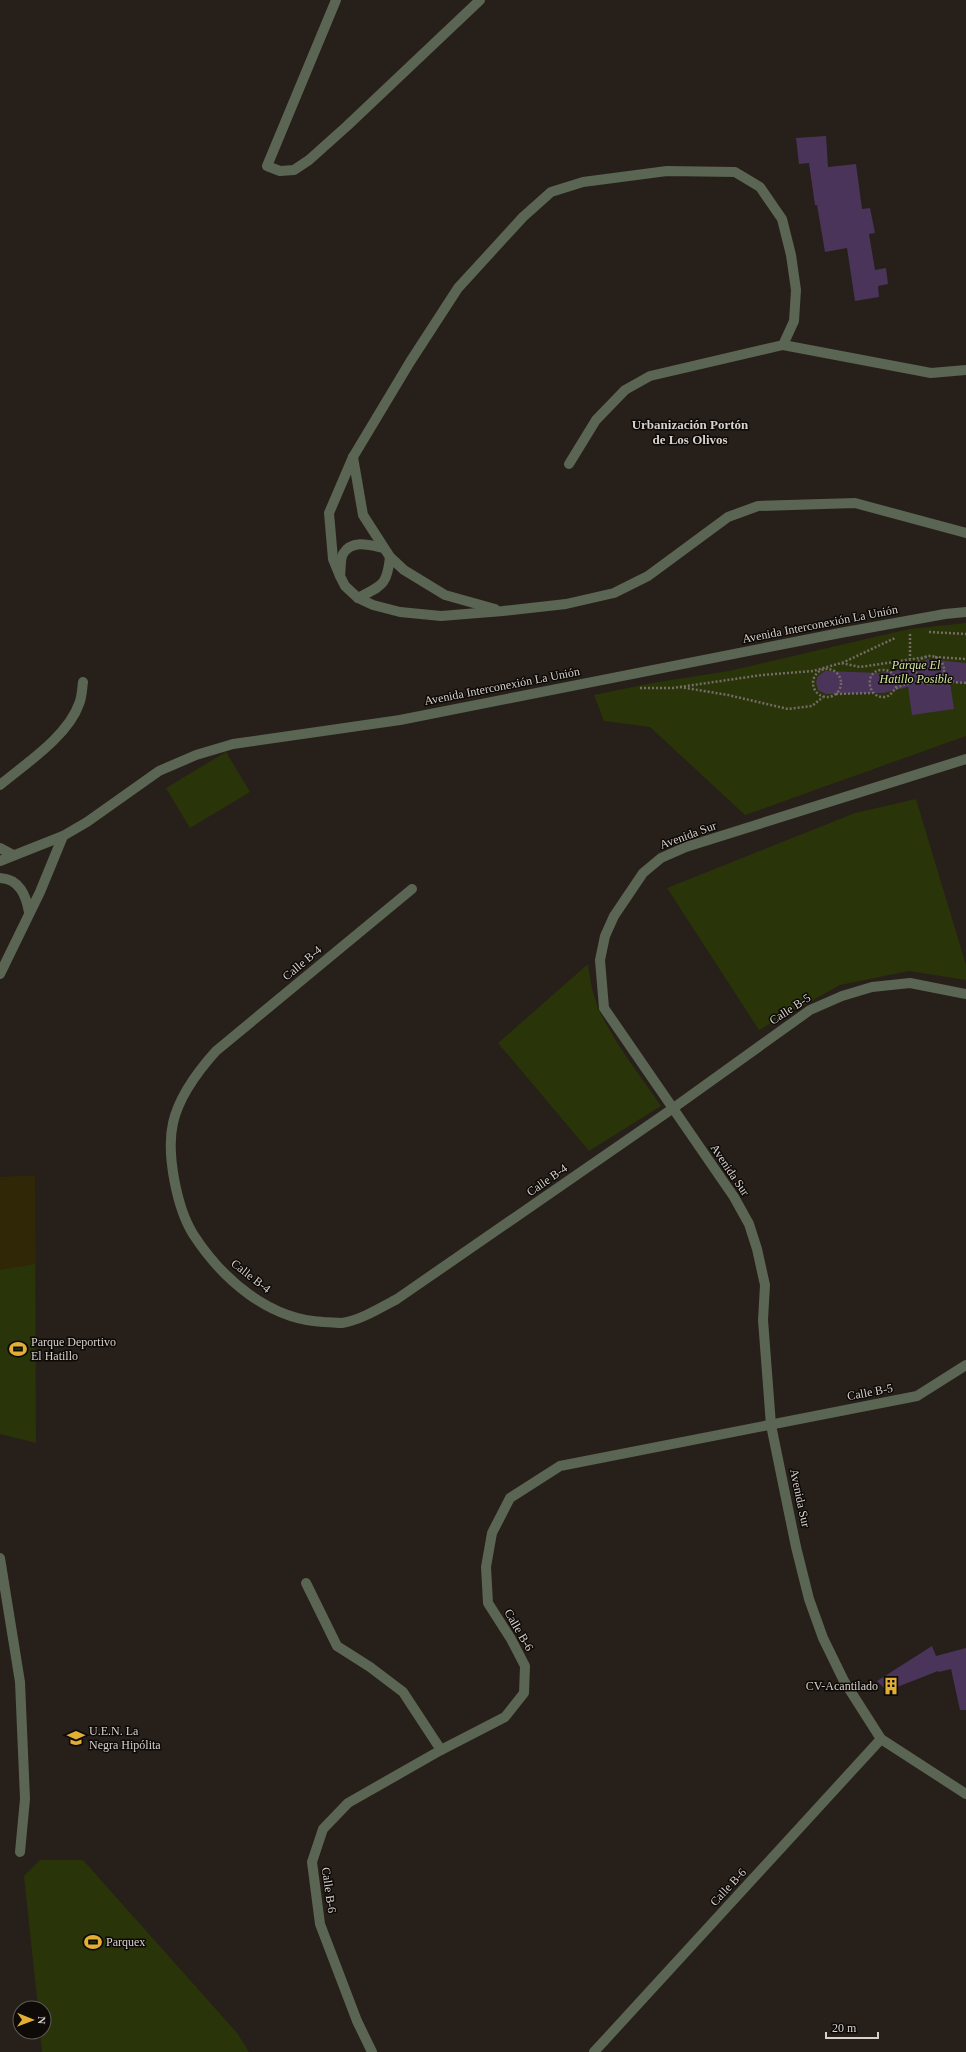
<svg xmlns="http://www.w3.org/2000/svg" width="966" height="2052" font-family="Georgia,serif">
	<style>
		.green { fill: #2a3409 }
		.sand { fill: #302706 }
		.building { fill: #4a345a }
		.lines { fill: none; stroke-linecap: round; stroke-linejoin: round }
		.path { stroke: #736c67; stroke-width: 2.5; stroke-dasharray: 2 2; stroke-linecap: butt }
		.minor { stroke: #5a6553; stroke-width: 10 }
		.labels { text-anchor: middle; stroke-width: 3; stroke-linejoin: round; paint-order: stroke }
		.street-label { font-size: 12px; fill: #d7d1cd; stroke: #0d0a07 }
		.park-label { font-size: 12px; font-style: italic; fill: #d4e99f; stroke: #0d0a07 }
		.poi-label { font-size: 12px; fill: #d7d1cd; stroke: #0d0a07; text-anchor: start }
		.neighbourhood-label { font-size: 13px; font-weight: bold; fill: #d7d1cd; stroke: #0d0a07 }
	</style>
	<rect width="100%" height="100%" fill="#271f19"/>
	<g class="green">
		<path d="M966,623V736L745,815L650,727L604,721L594,695L652,683L729,671L909,629Z"/>
		<path d="M226,752L250,792L190,828L166,788Z"/>
		<path d="M916,799L966,965V980L909,971L840,985L759,1030L667,888L855,813Z"/>
		<path d="M588,964C590,979 593,997 600,1012C616,1045 640,1075 661,1106L589,1151L498,1043Z"/>
		<path d="M35,1176L36,1443L0,1434V1177Z"/>
		<path d="M40,1860H83L237,2033L249,2052H42L40,2032H44V2008H38L24,1876Z"/>
	</g>
	<path class="sand" d="M35,1176V1264L0,1270V1177Z"/>
	<g class="building">
		<path d="M826,136L828,167L856,164L862,209L870,208L875,233L869,234L875,270L886,268L888,284L878,286L879,297L855,301L847,248L825,252L817,205H815L809,163L799,164L796,138Z"/>
		<path d="M927,659L966,663V683L950,682L954,709L912,715L908,687L883,693L826,694L818,690L816,682L818,676L825,671L880,673L916,667Z"/>
		<path d="M932,1646L936,1656L966,1648V1710H960L951,1669L939,1672L938,1671L887,1691L877,1681Z"/>
	</g>
	<g class="lines">
		<g class="path">
			<path d="M929,632L966,634"/>
			<path d="M910,634V659"/>
			<circle cx="930" cy="670" r="14"/>
			<path d="M935,657L966,659"/>
			<path d="M842,663L895,638"/>
			<circle cx="827" cy="683" r="14"/>
			<path d="M940,681L966,683"/>
			<path d="M680,687L728,695L788,709L812,706L823,697"/>
			<path d="M640,688H673L762,675L813,671L841,663L860,667L927,657"/>
			<path d="M896,688C897,678 893,669 881,670C864,671 867,699 885,697C891,696 892,691 897,688C903,684 913,683 921,680"/>
			<path d="M836,694L873,693"/>
		</g>
		<g class="minor">
			<path d="M336,0L267,166L280,171L294,170L309,160L347,126L480,0"/>
			<path d="M783,345L931,373L966,370"/>
			<path d="M353,457L363,515L390,557L404,570L445,595L495,609"/>
			<path d="M569,464L596,420L625,390L650,376L783,345L794,321L796,290L791,255L782,219L760,187L735,172L667,171L583,182L551,192L523,217L458,288L410,362L353,457L329,513L333,559L340,576L345,586L358,598L373,605L400,612L441,616L503,611L566,604L614,593L648,576L728,517L758,506L855,503L966,533"/>
			<path d="M340,576C341,570 340,559 343,554C352,539 370,545 383,548"/>
			<path d="M358,598C382,585 387,586 390,557"/>
			<path d="M966,759L686,847L661,858L643,873L614,916L605,936L600,960L604,1008L734,1197L749,1224L757,1249L765,1285L763,1320L771,1425L796,1547L809,1599L823,1638L844,1681L881,1739L966,1794"/>
			<path d="M0,785C25,764 68,736 79,704C82,697 82,689 83,682"/>
			<path d="M0,848L13,855"/>
			<path d="M0,861L63,836L87,822L159,771L196,755L233,744L400,720L840,633L945,614L966,612"/>
			<path d="M0,878C20,879 26,896 29,912"/>
			<path d="M412,889L216,1051C198,1071 179,1096 173,1123C166,1154 177,1208 193,1234C222,1279 269,1320 324,1322C330,1322 336,1323 342,1323C361,1320 380,1308 397,1299L672,1109L810,1010L842,996L872,987L910,983L966,994"/>
			<path d="M0,974L40,892L63,836"/>
			<path d="M0,1558L20,1682L25,1799L20,1852"/>
			<path d="M306,1583L337,1646L370,1667L403,1692L441,1750"/>
			<path d="M372,2052L357,2021L320,1924L312,1862L323,1829L348,1803L441,1750L505,1717L524,1693L525,1666L511,1639L488,1603L486,1567L492,1533L510,1498L560,1466L917,1396L966,1365"/>
			<path d="M594,2052L881,1739"/>
		</g>
	</g>
	<defs>
		<g id="stadium-bare" transform="scale(1.38)"><path d="M0-5a6.5 5 0 1 0 0 10a6.5 5 0 1 0 0-10ZM-3.5-1.8h7v3.6h-7Z" fill="#e2af34" stroke="#0d0a07" stroke-width="2.5" paint-order="stroke"/></g>
		<g id="building-bare" transform="scale(1.38)"><path d="M-4-6H4V6H1V3H-1V6H-4ZM-2.5-4.3h1.7v1.8h-1.7ZM.8-4.3h1.7v1.8H.8ZM-2.5-1h1.7V.8h-1.7ZM.8-1h1.7V.8H.8Z" fill="#e2af34" stroke="#0d0a07" stroke-width="2.5" paint-order="stroke"/></g>
		<g id="school-bare" transform="scale(1.38)"><path d="M0-5L7-2L0 1L-7-2ZM-4 1L0 2.5L4 1V4Q0 6-4 4Z" fill="#e2af34" stroke="#0d0a07" stroke-width="2.5" paint-order="stroke"/></g>
	</defs>
	<g fill-rule="evenodd">
		<use href="#stadium-bare" x="18" y="1349"/>
		<use href="#building-bare" x="891" y="1686"/>
		<use href="#school-bare" x="76" y="1738"/>
		<use href="#stadium-bare" x="93" y="1942"/>
	</g>
	<g class="labels">
		<g class="street-label">
			<text transform="translate(820 624) rotate(-11)" y="4">Avenida Interconexión La Unión</text>
			<text transform="translate(502 686) rotate(-11)" y="4">Avenida Interconexión La Unión</text>
			<text transform="translate(688 835) rotate(-20)" y="4">Avenida Sur</text>
			<text transform="translate(302 963) rotate(-40)" y="4">Calle B-4</text>
			<text transform="translate(790 1009) rotate(-33)" y="4">Calle B-5</text>
			<text transform="translate(730 1170) rotate(56)" y="4">Avenida Sur</text>
			<text transform="translate(547 1180) rotate(-35)" y="4">Calle B-4</text>
			<text transform="translate(251 1276) rotate(38)" y="4">Calle B-4</text>
			<text transform="translate(870 1392) rotate(-11)" y="4">Calle B-5</text>
			<text transform="translate(800 1498) rotate(78)" y="4">Avenida Sur</text>
			<text transform="translate(519 1630) rotate(60)" y="4">Calle B-6</text>
			<text transform="translate(728 1887) rotate(-47)" y="4">Calle B-6</text>
			<text transform="translate(329 1890) rotate(82)" y="4">Calle B-6</text>
		</g>
		<g class="park-label">
			<text x="916" y="669">Parque El<tspan x="916" dy="14">Hatillo Posible</tspan></text>
		</g>
		<g class="poi-label">
			<text x="31" y="1346">Parque Deportivo<tspan x="31" dy="14">El Hatillo</tspan></text>
			<text x="878" y="1690" text-anchor="end">CV-Acantilado</text>
			<text x="89" y="1735">U.E.N. La<tspan x="89" dy="14">Negra Hipólita</tspan></text>
			<text x="106" y="1946">Parquex</text>
		</g>
		<g class="neighbourhood-label">
			<text x="690" y="429">Urbanización Portón<tspan x="690" dy="15">de Los Olivos</tspan></text>
		</g>
	</g>
	<g transform="translate(32 2020) rotate(91)"><circle r="19" fill="#0d0a07" stroke="#5e5a56"/>
	<path d="M0-3L7 15L0 10L-7 15Z" fill="#e2af34"/>
	<text y="-6" font-size="11" font-weight="bold" text-anchor="middle" fill="#d7d1cd">N</text>
	</g>
	<path d="M826 2032v6h52v-6" fill="none" stroke="#d7d1cd" stroke-width="2"/>
	<text x="832" y="2032" font-size="12" fill="#d7d1cd" stroke="#0d0a07" stroke-width="3" paint-order="stroke">20 m</text>
</svg>
